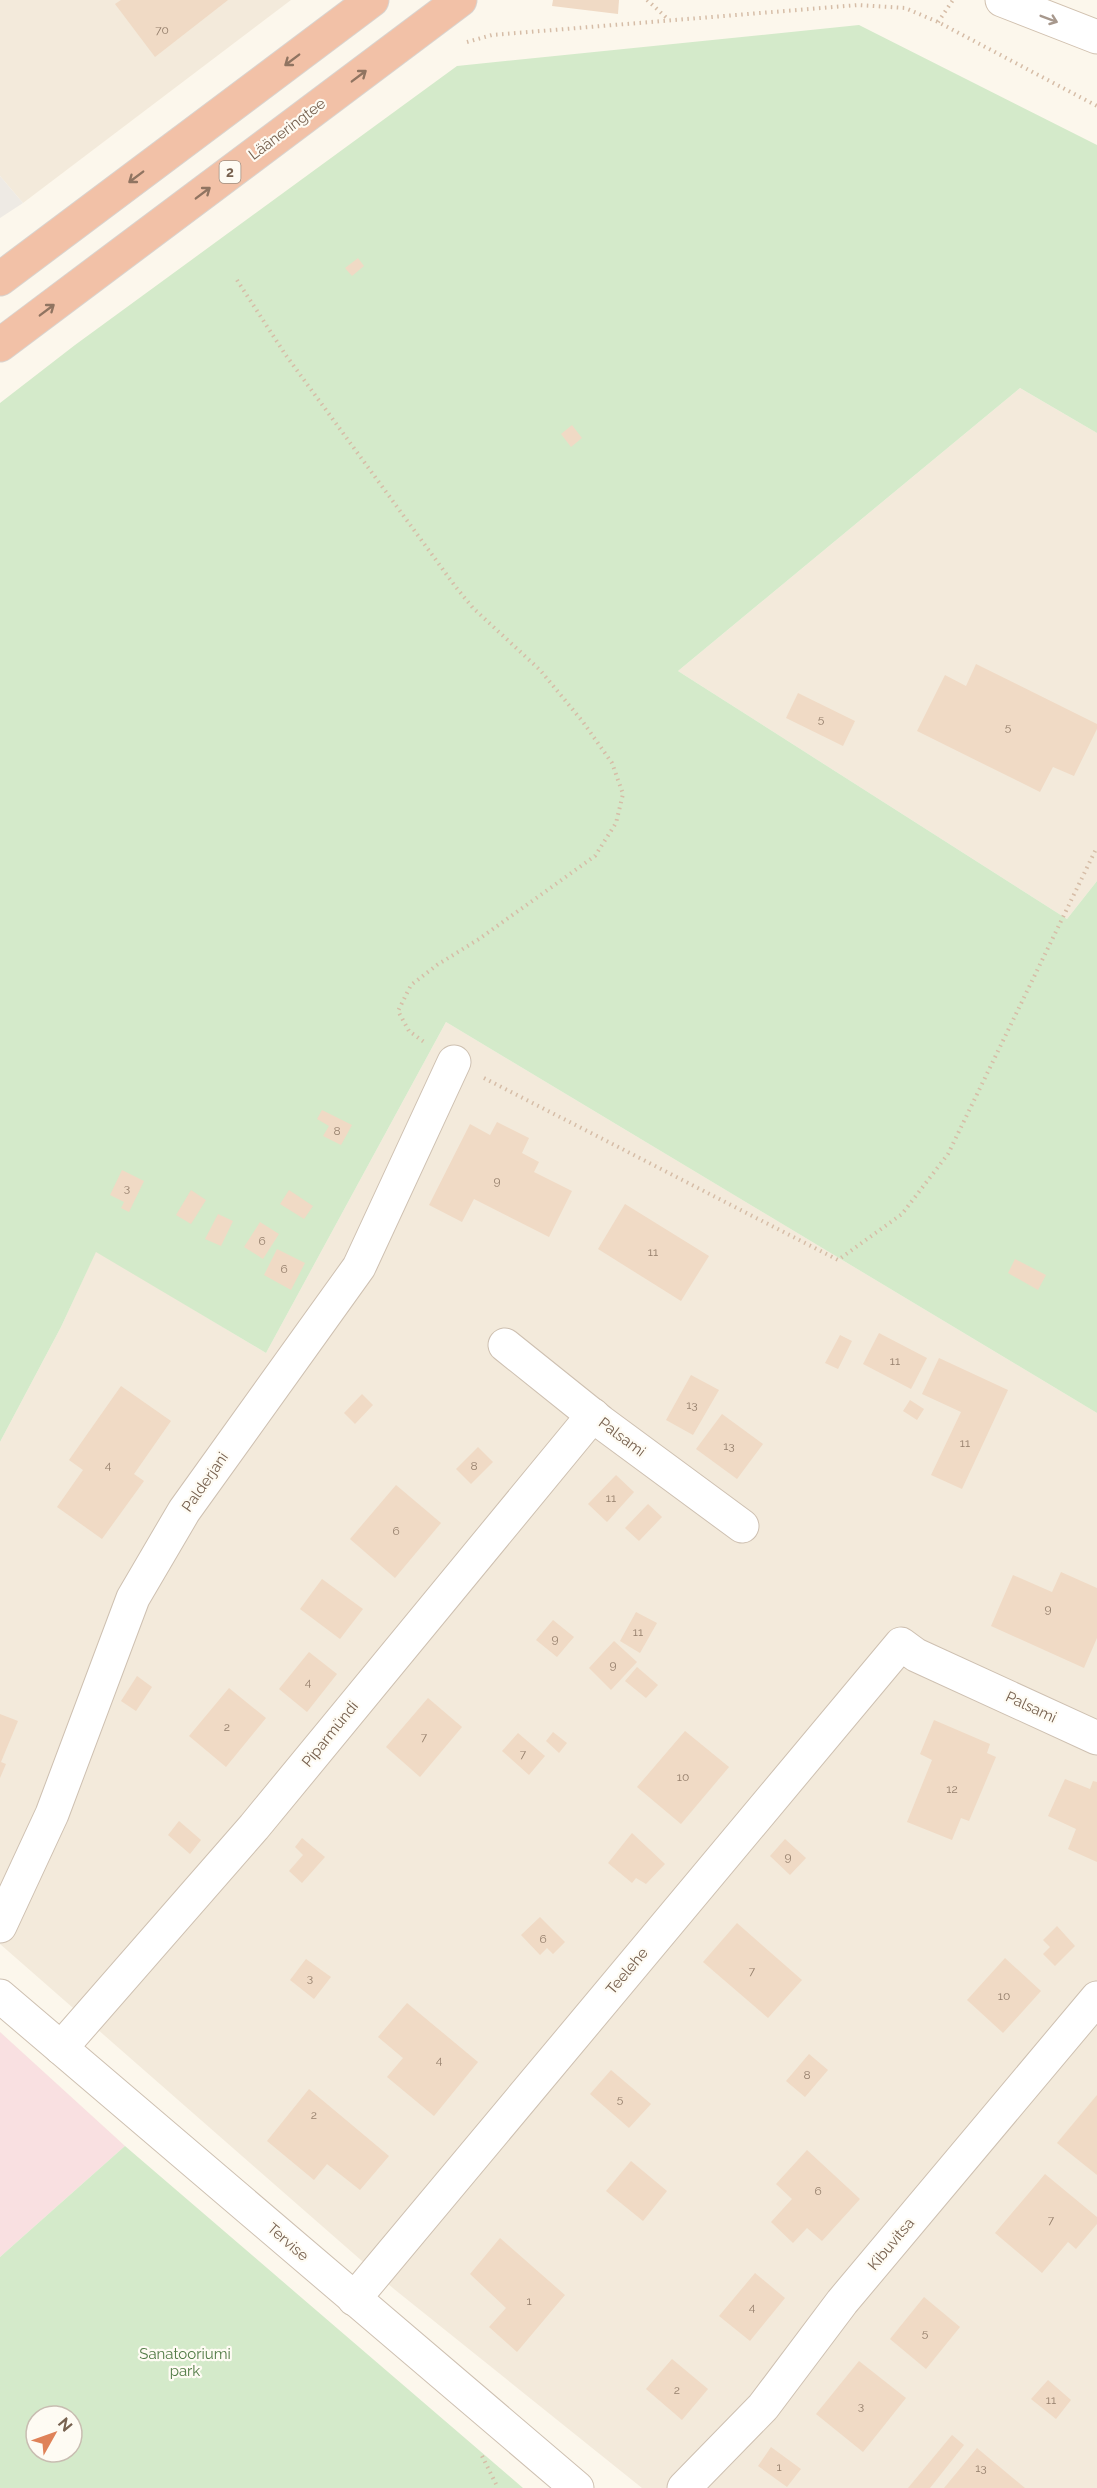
<svg xmlns="http://www.w3.org/2000/svg" width="1097" height="2488" font-family="Raleway,sans-serif">
	<style>
		.residential { fill: #f3eadb }
		.industrial { fill: #eeeae4 }
		.medical { fill: #f9e0e1 }
		.green { fill: #d4eaca; fill-rule: evenodd }
		.building { fill: #f0dac5 }
		.lines { fill: none; stroke-linecap: round; stroke-linejoin: round }
		.street-casing { stroke: #cec0b1; stroke-width: 35 }
		.secondary-casing { stroke: #d1c1af; stroke-width: 35 }
		.highway-casing { stroke: #d9d3ce; stroke-width: 35 }
		.path { stroke: #d6bda7; stroke-width: 4; stroke-dasharray: 1.5 4.5; stroke-linecap: butt }
		.street { stroke: #fff; stroke-width: 33 }
		.secondary { stroke: #fff; stroke-width: 33 }
		.highway { stroke: #f2c1a7; stroke-width: 33 }
		.oneway { stroke: #a7988d }
		.oneway2 { stroke: #907461 }
		.labels { text-anchor: middle; stroke-width: 4.5; stroke-linejoin: round; paint-order: stroke }
		.number-label { font-size: 12px; fill: #957f6c }
		.shield { fill: #fefbf3; stroke: #a08f80; stroke-width: 1.5 }
		.shield-label { font-size: 14px; font-weight: bold; fill: #77614f }
		.street-label { font-size: 15px; fill: #77614f; stroke: #fefbf3 }
		.park-label { font-size: 15px; fill: #537c47; stroke: #fefbf3 }
	</style>
	<rect width="100%" height="100%" fill="#fcf7ec"/>
	<g class="residential">
		<path d="M0,0H291L23,203L0,176Z"/>
		<path d="M1020,388L1097,433V881L1067,919L678,671Z"/>
		<path d="M446,1022L1097,1413V2488H642L394,2289L0,1944V1442L61,1327L96,1251L266,1353Z"/>
	</g>
	<path class="industrial" d="M0,176L23,203L0,218Z"/>
	<path class="medical" d="M0,2032L125,2146L0,2257Z"/>
	<g class="green">
		<path d="M859,25L1097,145V433L1020,388L678,671L1067,919L1097,881V1413L446,1022L266,1353L96,1252L61,1327L0,1442V403L75,345L457,66Z"/>
		<path d="M125,2146L523,2488H0V2257ZM36,2416H72V2452H36Z"/>
	</g>
	<g class="building">
		<path d="M121,0H228L155,57L115,4Z"/>
		<path d="M553,0H619L618,14L552,6Z"/>
		<path d="M358,258L364,266L352,276L345,268Z"/>
		<path d="M572,425L582,438L571,447L561,434Z"/>
		<path d="M976,664L1097,724V729L1074,776L1053,767L1040,792L917,731L945,675L966,686Z"/>
		<path d="M798,693L855,721L843,746L786,718Z"/>
		<path d="M322,1110L352,1125L341,1145L323,1136L329,1126L317,1119Z"/>
		<path d="M497,1122L529,1138L522,1153L539,1162L534,1172L572,1191L549,1237L474,1199L462,1222L429,1205L470,1124L490,1135Z"/>
		<path d="M122,1170L144,1181L129,1212L121,1208L124,1202L110,1195Z"/>
		<path d="M191,1190L206,1200L191,1224L176,1215Z"/>
		<path d="M289,1190L313,1206L304,1219L280,1204Z"/>
		<path d="M625,1204L709,1256L681,1301L598,1249Z"/>
		<path d="M218,1214L233,1221L221,1246L205,1239Z"/>
		<path d="M260,1222L279,1234L263,1259L244,1247Z"/>
		<path d="M277,1249L305,1263L291,1290L264,1275Z"/>
		<path d="M1015,1259L1046,1275L1038,1290L1008,1273Z"/>
		<path d="M879,1333L927,1358L911,1389L863,1364Z"/>
		<path d="M840,1335L852,1341L838,1369L825,1363Z"/>
		<path d="M939,1358L1008,1390L962,1489L931,1475L961,1412L922,1394Z"/>
		<path d="M691,1375L719,1390L693,1435L666,1420Z"/>
		<path d="M121,1386L171,1421L134,1474L144,1481L102,1539L57,1507L83,1470L69,1460Z"/>
		<path d="M362,1394L373,1405L355,1424L344,1413Z"/>
		<path d="M910,1400L924,1409L917,1420L903,1411Z"/>
		<path d="M722,1414L763,1444L737,1479L696,1449Z"/>
		<path d="M478,1447L493,1462L471,1484L456,1469Z"/>
		<path d="M616,1475L634,1492L607,1522L588,1504Z"/>
		<path d="M396,1485L441,1523L395,1578L350,1539Z"/>
		<path d="M648,1504L662,1517L639,1541L625,1528Z"/>
		<path d="M1061,1572L1097,1588V1638L1084,1668L991,1626L1013,1575L1052,1592Z"/>
		<path d="M322,1579L363,1609L340,1639L300,1609Z"/>
		<path d="M636,1612L657,1623L640,1653L620,1641Z"/>
		<path d="M553,1620L574,1637L557,1657L536,1640Z"/>
		<path d="M614,1641L637,1662L611,1690L589,1668Z"/>
		<path d="M309,1652L337,1674L307,1712L279,1689Z"/>
		<path d="M637,1667L658,1685L646,1698L625,1681Z"/>
		<path d="M137,1676L152,1687L136,1711L121,1701Z"/>
		<path d="M229,1688L266,1718L226,1767L189,1736Z"/>
		<path d="M428,1698L462,1727L420,1777L386,1747Z"/>
		<path d="M0,1714L18,1721L1,1762L6,1764L0,1778Z"/>
		<path d="M934,1720L990,1744L987,1753L996,1757L969,1821L961,1818L952,1840L907,1822L932,1760L920,1754Z"/>
		<path d="M685,1731L729,1767L681,1824L637,1787Z"/>
		<path d="M553,1732L567,1743L559,1753L546,1741Z"/>
		<path d="M518,1733L545,1756L529,1775L502,1751Z"/>
		<path d="M1065,1779L1090,1789L1093,1781L1097,1782V1862L1068,1849L1076,1829L1048,1816Z"/>
		<path d="M179,1821L201,1840L190,1854L168,1835Z"/>
		<path d="M632,1833L665,1864L646,1884L636,1878L632,1883L608,1863Z"/>
		<path d="M302,1838L325,1857L302,1883L289,1871L303,1855L295,1847Z"/>
		<path d="M785,1839L806,1858L790,1875L770,1856Z"/>
		<path d="M540,1917L565,1942L553,1954L547,1948L540,1955L521,1935Z"/>
		<path d="M737,1923L802,1980L768,2018L703,1962Z"/>
		<path d="M1057,1926L1075,1946L1055,1966L1043,1954L1050,1947L1043,1940Z"/>
		<path d="M1005,1958L1041,1991L1003,2033L967,2000Z"/>
		<path d="M306,1959L331,1977L314,1999L290,1980Z"/>
		<path d="M407,2003L478,2062L434,2116L387,2077L403,2058L378,2037Z"/>
		<path d="M809,2054L828,2070L805,2097L786,2081Z"/>
		<path d="M611,2070L651,2104L629,2128L590,2094Z"/>
		<path d="M309,2089L389,2156L360,2190L327,2164L314,2180L267,2141Z"/>
		<path d="M1097,2095V2175L1057,2143Z"/>
		<path d="M807,2150L860,2199L822,2241L807,2228L793,2243L771,2222L792,2199L776,2184Z"/>
		<path d="M631,2161L667,2191L643,2221L606,2191Z"/>
		<path d="M1045,2174L1097,2217V2224L1076,2249L1068,2242L1042,2273L995,2233Z"/>
		<path d="M500,2238L565,2295L517,2352L489,2327L506,2308L470,2274Z"/>
		<path d="M755,2273L785,2298L750,2341L719,2316Z"/>
		<path d="M924,2297L960,2327L926,2369L890,2339Z"/>
		<path d="M672,2359L708,2389L682,2420L646,2389Z"/>
		<path d="M859,2361L906,2398L863,2452L816,2414Z"/>
		<path d="M1048,2380L1071,2400L1056,2419L1031,2399Z"/>
		<path d="M952,2435L964,2445L930,2488H908Z"/>
		<path d="M771,2447L801,2469L787,2487L758,2466Z"/>
		<path d="M977,2448L1025,2488H944Z"/>
	</g>
	<g class="lines">
		<g class="street-casing">
			<g id="street">
				<path d="M505,1345L601,1422L742,1526"/>
				<path d="M0,1926L52,1814L133,1598L184,1511L359,1267L454,1062"/>
				<path d="M0,1996L577,2488"/>
				<path d="M61,2048L254,1827L593,1415"/>
				<path d="M354,2299L901,1644L916,1655L1097,1738"/>
				<path d="M684,2488L763,2407L842,2302L1097,1998"/>
			</g>
		</g>
		<g class="secondary-casing">
			<path id="secondary" d="M1002,0L1097,37"/>
		</g>
		<g class="highway-casing">
			<g id="highway">
				<path d="M0,279L372,0"/>
				<path d="M0,345L460,0"/>
			</g>
		</g>
		<g class="path">
			<path d="M647,0L669,20"/>
			<path d="M938,22L953,0"/>
			<path d="M467,42L492,35L858,5L905,8L938,22L1097,106"/>
			<path d="M237,280L285,354L455,586L473,608L540,670L583,722L612,763L623,794L616,823L595,856L479,939L437,965L411,985L398,1011L409,1031L424,1042"/>
			<path d="M484,1078L838,1260L902,1214L948,1154L1097,847"/>
			<path d="M482,2456L498,2488"/>
		</g>
		<use href="#street" class="street"/>
		<use href="#secondary" class="secondary"/>
		<use href="#highway" class="highway"/>
	</g>
	<defs><path id="oneway-shaft" d="M-6 0H5M1.5-3L5.5 0L1.5 3" fill="none" stroke-width="1.6" stroke-linecap="round" stroke-linejoin="round" transform="scale(1.5)"/></defs>
	<use class="oneway" href="#oneway-shaft" transform="translate(1049 19) rotate(21)"/>
	<g class="oneway2">
		<use href="#oneway-shaft" transform="translate(292 60) rotate(143)"/>
		<use href="#oneway-shaft" transform="translate(359 76) rotate(-37)"/>
		<use href="#oneway-shaft" transform="translate(136 177) rotate(143)"/>
		<use href="#oneway-shaft" transform="translate(203 193) rotate(-37)"/>
		<use href="#oneway-shaft" transform="translate(47 310) rotate(-37)"/>
	</g>
	<g class="labels">
		<g class="number-label">
			<text x="162" y="34">70</text>
			<text x="821" y="723">5</text>
			<text x="1008" y="731">5</text>
			<text x="337" y="1135">8</text>
			<text x="497" y="1185">9</text>
			<text x="127" y="1192">3</text>
			<text x="262" y="1245">6</text>
			<text x="653" y="1256">11</text>
			<text x="284" y="1273">6</text>
			<text x="895" y="1365">11</text>
			<text x="692" y="1409">13</text>
			<text x="965" y="1447">11</text>
			<text x="729" y="1450">13</text>
			<text x="108" y="1469">4</text>
			<text x="474" y="1470">8</text>
			<text x="611" y="1502">11</text>
			<text x="396" y="1535">6</text>
			<text x="1048" y="1613">9</text>
			<text x="638" y="1636">11</text>
			<text x="555" y="1643">9</text>
			<text x="613" y="1669">9</text>
			<text x="308" y="1686">4</text>
			<text x="227" y="1731">2</text>
			<text x="424" y="1741">7</text>
			<text x="523" y="1758">7</text>
			<text x="683" y="1781">10</text>
			<text x="952" y="1793">12</text>
			<text x="788" y="1861">9</text>
			<text x="543" y="1943">6</text>
			<text x="752" y="1975">7</text>
			<text x="310" y="1982">3</text>
			<text x="1004" y="2000">10</text>
			<text x="439" y="2064">4</text>
			<text x="807" y="2079">8</text>
			<text x="620" y="2103">5</text>
			<text x="314" y="2119">2</text>
			<text x="818" y="2195">6</text>
			<text x="1051" y="2224">7</text>
			<text x="529" y="2305">1</text>
			<text x="752" y="2311">4</text>
			<text x="925" y="2337">5</text>
			<text x="677" y="2394">2</text>
			<text x="1051" y="2404">11</text>
			<text x="861" y="2410">3</text>
			<text x="779" y="2471">1</text>
			<text x="981" y="2472">13</text>
		</g>
		<rect class="shield" x="219.5" y="161" width="21" height="22" rx="4.5"/>
		<g class="shield-label">
			<text x="230" y="177">2</text>
		</g>
		<g class="street-label">
			<text transform="translate(287 129) rotate(-37)" y="5">Lääneringtee</text>
			<text transform="translate(622 1437) rotate(37)" y="5">Palsami</text>
			<text transform="translate(205 1482) rotate(-55)" y="5">Palderjani</text>
			<text transform="translate(1031 1707) rotate(25)" y="5">Palsami</text>
			<text transform="translate(330 1734) rotate(-51)" y="5">Piparmündi</text>
			<text transform="translate(627 1971) rotate(-50)" y="5">Teelehe</text>
			<text transform="translate(288 2242) rotate(41)" y="5">Tervise</text>
			<text transform="translate(891 2244) rotate(-50)" y="5">Kibuvitsa</text>
		</g>
		<g class="park-label">
			<text x="185" y="2359">Sanatooriumi<tspan x="185" dy="17">park</tspan></text>
		</g>
	</g>
	<g transform="translate(54 2434) rotate(50)"><circle r="28" fill="#fefbf3" stroke="#c8bdb1" stroke-width="1.5"/>
	<path d="M0-4.5L10 22L0 15L-10 22Z" fill="#df8258"/>
	<text y="-9" font-size="16" font-weight="bold" text-anchor="middle" fill="#77614f">N</text>
	</g>
</svg>
